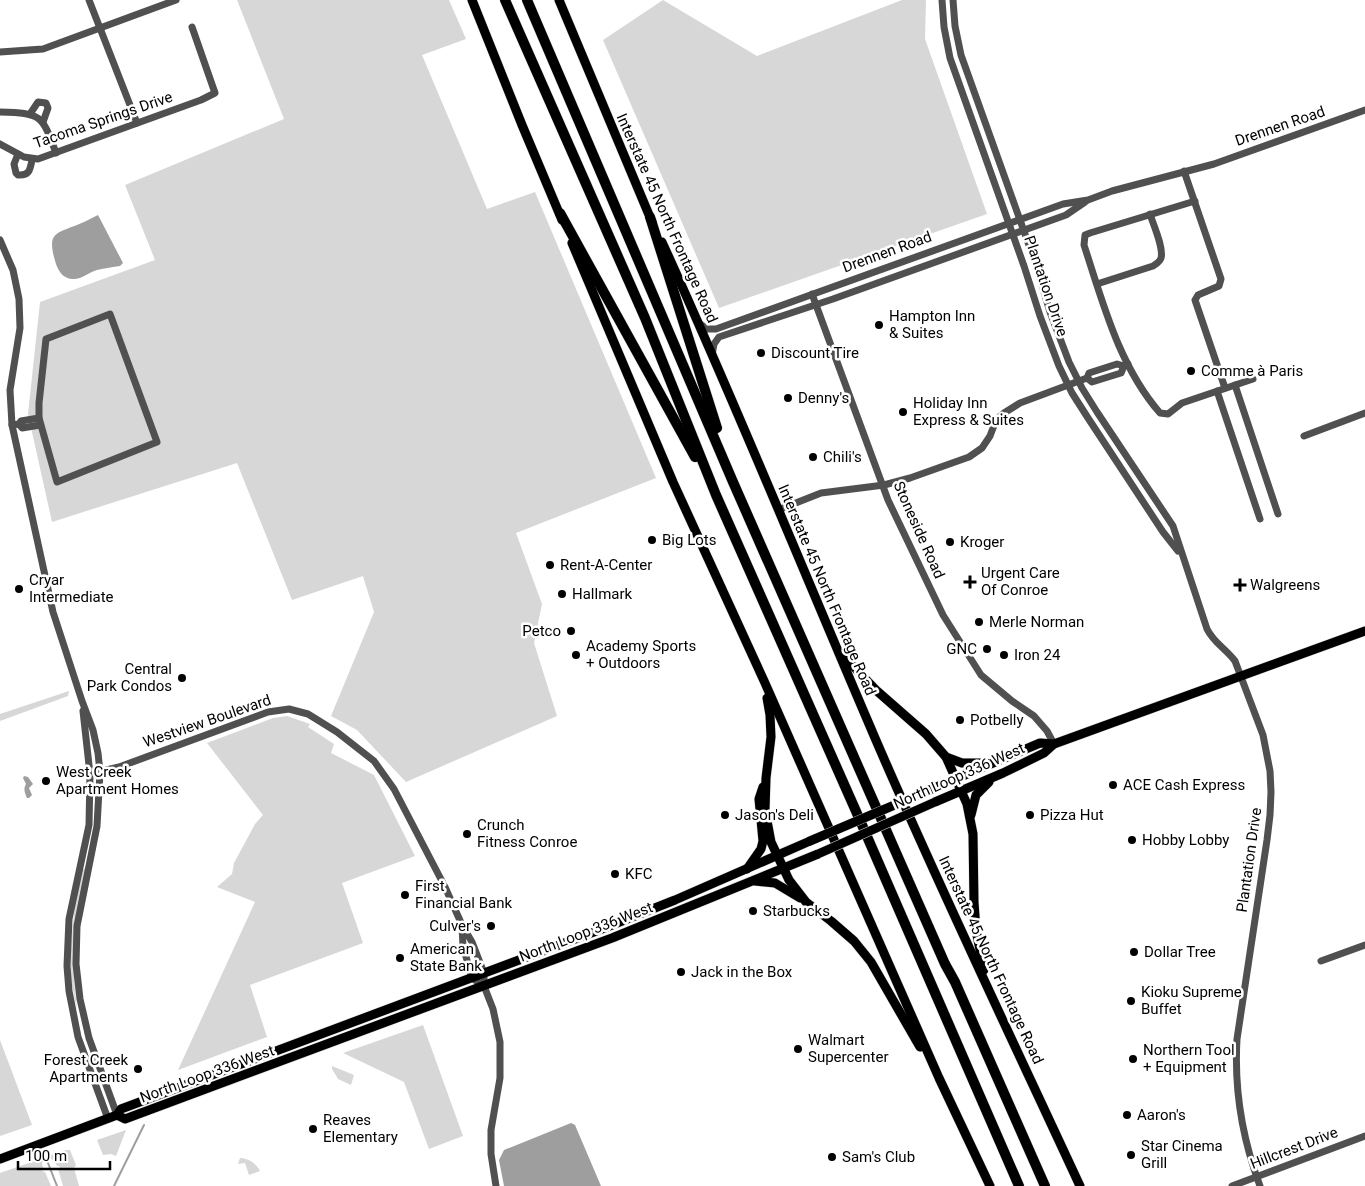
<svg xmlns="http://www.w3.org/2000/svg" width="1365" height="1186" font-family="Roboto,sans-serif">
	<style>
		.green { fill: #d7d7d7 }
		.water { fill: #9e9e9e }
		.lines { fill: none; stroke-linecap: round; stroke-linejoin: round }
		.stream { stroke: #9e9e9e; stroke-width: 2 }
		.major-casing { stroke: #dbdbdb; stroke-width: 10 }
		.highway-casing { stroke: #dbdbdb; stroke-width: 11 }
		.minor { stroke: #505050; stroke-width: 7 }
		.major { stroke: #000; stroke-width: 9 }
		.highway { stroke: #000; stroke-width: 10 }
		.major-bridge-casing { stroke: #dbdbdb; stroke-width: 10; stroke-linecap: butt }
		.major-bridge { stroke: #000; stroke-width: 9 }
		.poi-dot { fill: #000; stroke: #fff; stroke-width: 2 }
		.labels { text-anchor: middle; stroke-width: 5; stroke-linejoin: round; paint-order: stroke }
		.street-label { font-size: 15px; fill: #000; stroke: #fff }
		.poi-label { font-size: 15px; fill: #000; stroke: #fff; text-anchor: start }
	</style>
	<rect width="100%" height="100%" fill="#fff"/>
	<g class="green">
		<path d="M237,0H449L466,39L422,55L487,209L535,192L656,478L516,533L542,604L534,643L557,716L406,782L357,730L331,716L374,612L363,576L292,600L237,463L52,522L28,414L40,302L155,260L125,185L284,119Z"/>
		<path d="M663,0L757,56L902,0H926L925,39L987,214L719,308L603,40Z"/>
		<path d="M69,691L68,696L0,721V714Z"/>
		<path d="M287,716L310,724L308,727L334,744L331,753L374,775L415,856L342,883L363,943L250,985L267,1037L178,1070L255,902L217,887L232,874L234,863L255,824L263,815L207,743L273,718Z"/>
		<path d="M86,867L74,979L77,1010L71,980L70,954L75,904L83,870Z"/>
		<path d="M423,1025L463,1136L429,1149L404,1082L343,1053Z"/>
		<path d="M0,1040L32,1125L0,1136Z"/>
		<path d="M332,1066L354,1075L351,1085L338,1079L332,1069Z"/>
		<path d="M126,1130L116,1156L111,1154L103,1155L97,1140Z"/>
		<path d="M66,1150H70L76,1165L74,1168L79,1186H63L58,1169L60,1168L59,1166H57L54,1160L51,1159L43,1161L42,1164L44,1170L42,1169V1171L45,1172L51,1186H0V1173Z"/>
		<path d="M240,1158C248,1158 257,1164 260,1171L249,1175L245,1163L238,1164Z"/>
	</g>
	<g class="water">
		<path d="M98,215L123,263L120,266C113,267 105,268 97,270C89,272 81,280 72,279C63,278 59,272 56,264C45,229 58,234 84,222C89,220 93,217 98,215Z"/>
		<path d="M24,776L28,777L33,784L29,788L32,795L29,798H27C25,793 23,789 26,784L23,778Z"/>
		<path d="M571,1123L575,1125L601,1186H504L499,1160L504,1150Z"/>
	</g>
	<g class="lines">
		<g class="stream">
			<path d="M48,1163L57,1186"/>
			<path d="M114,1186L144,1125"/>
		</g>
		<g class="major-casing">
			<g id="major">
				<path d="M472,0L522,125L562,220"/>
				<path d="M559,0L652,222"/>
				<path d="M662,242C737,406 804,573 875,738C940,889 1011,1037 1080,1186"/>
				<path d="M572,243L673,482L765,683L939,1078L990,1186"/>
				<path d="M844,654L852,665L877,691L926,734L946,757L967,804L973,834L974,902L976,930L984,970"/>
				<path d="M767,698L770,715L771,737L766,778L765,810L771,842L789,880L806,902L831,921L854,941L871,962L920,1047"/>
				<path d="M946,757L962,763H986"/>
				<path d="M932,789L1040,743L1054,744"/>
				<path d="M935,802L1003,773L1044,753L1054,744L1365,631"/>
				<path d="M971,815L976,795L989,782"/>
				<path d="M747,869L761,849L763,841L759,799L763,787"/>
				<path d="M755,881L775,883L800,898"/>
				<path d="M117,1115L125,1119L612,938L818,854"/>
				<path d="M0,1159L117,1115L121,1109L607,927L675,900L810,841"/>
			</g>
		</g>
		<g class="highway-casing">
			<g id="highway">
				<path d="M505,0L645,318L716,495L859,818L1019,1186"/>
				<path d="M527,0L733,482L945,964L955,982L1045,1186"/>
				<path d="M560,213L695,457"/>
				<path d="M650,217L717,428"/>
			</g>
		</g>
		<g class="minor">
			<path d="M89,0L137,123"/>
			<path d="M942,0L944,27L950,58L1024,266L1040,316L1059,366L1072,393L1088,418L1163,532L1178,551"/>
			<path d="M953,0L955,26L961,55L1035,262L1050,312L1069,362L1082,388L1097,412L1173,526L1207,629C1214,643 1225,648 1235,661L1263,735L1270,771L1271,792L1270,815L1267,840L1237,1039C1234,1090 1242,1138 1260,1186"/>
			<path d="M0,52L43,49L176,0"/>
			<path d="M0,112C42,113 42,115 56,153"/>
			<path d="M30,114L38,102L46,103L48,108L43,122"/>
			<path d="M0,144L24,157L38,159L201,100L215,93L192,27"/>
			<path d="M18,154L14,164L16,173L18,175C30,176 30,169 32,160"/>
			<path d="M1184,171L1221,279L1219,286L1198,295L1195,300L1225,388"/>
			<path d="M1195,201L1090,233L1085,235L1084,245C1103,303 1119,366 1160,413L1168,414L1182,403L1253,379"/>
			<path d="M0,240L13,270L19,299L20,328L10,390L12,425L53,612L82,701L93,730L98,753L100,772L97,826L77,926L76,964L80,999L89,1038L117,1115"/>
			<path d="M1097,284L1153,266C1156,264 1160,262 1161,258C1164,248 1153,224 1150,214"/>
			<path d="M812,294L888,500L943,615L981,675L1012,701L1034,716L1047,731L1054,744"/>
			<path d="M110,314L157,442L57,482L39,418V403L46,339Z"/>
			<path d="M699,323L707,329H716L1063,204L1088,200L1112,191L1214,164L1365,110"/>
			<path d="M712,355L714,344L719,337L833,299L1066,215L1085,202"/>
			<path d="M1087,378L1092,382L1121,373L1124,366"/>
			<path d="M1235,385L1278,514"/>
			<path d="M1217,391L1260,519"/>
			<path d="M19,424L22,428L40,425"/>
			<path d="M12,425L19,424L21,421L39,418"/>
			<path d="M1304,436L1365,413"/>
			<path d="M778,510L821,493L884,485L910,478L969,457L982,448L990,436L996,420L1004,413L1020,403L1087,378L1089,373L1117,364L1124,366L1128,364"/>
			<path d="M83,711L90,774L89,825L69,919L67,966L69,991L78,1037L108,1119"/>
			<path d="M90,774L119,767L268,712L289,709L308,714L337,732L374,761L394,789L445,887L462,925L472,942L484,973V986L493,1009L500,1042V1078L491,1130V1154L496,1186"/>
			<path d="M462,926L463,946L472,978L484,986"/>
			<path d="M1321,961L1365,945"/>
			<path d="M1232,1186L1365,1136"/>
		</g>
		<use href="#major" class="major"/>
		<use href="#highway" class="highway"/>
		<g class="major-bridge-casing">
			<g id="major-bridge">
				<path d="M810,841L932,789"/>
				<path d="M818,854L935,802"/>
			</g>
		</g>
		<use href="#major-bridge" class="major-bridge"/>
	</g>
	<g class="poi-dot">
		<circle cx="879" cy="325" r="5"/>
		<circle cx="761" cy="353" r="5"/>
		<circle cx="1191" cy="371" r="5"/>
		<circle cx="788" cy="398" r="5"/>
		<circle cx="903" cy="412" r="5"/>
		<circle cx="813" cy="457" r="5"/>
		<circle cx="652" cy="540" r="5"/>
		<circle cx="950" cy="542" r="5"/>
		<circle cx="550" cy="565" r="5"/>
		<path d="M967.5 574.5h5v5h5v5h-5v5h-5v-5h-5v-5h5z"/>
		<path d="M1237.5 577.5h5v5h5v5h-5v5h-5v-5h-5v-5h5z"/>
		<circle cx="19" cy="589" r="5"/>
		<circle cx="562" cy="594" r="5"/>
		<circle cx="979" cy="622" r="5"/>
		<circle cx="571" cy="631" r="5"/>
		<circle cx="987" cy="649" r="5"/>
		<circle cx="576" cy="655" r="5"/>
		<circle cx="1004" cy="655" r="5"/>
		<circle cx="182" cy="678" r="5"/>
		<circle cx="960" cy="720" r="5"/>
		<circle cx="46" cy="781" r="5"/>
		<circle cx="1113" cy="785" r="5"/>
		<circle cx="725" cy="815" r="5"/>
		<circle cx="1030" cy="815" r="5"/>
		<circle cx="467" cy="834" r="5"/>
		<circle cx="1132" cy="840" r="5"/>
		<circle cx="615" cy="874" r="5"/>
		<circle cx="405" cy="895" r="5"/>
		<circle cx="753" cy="911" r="5"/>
		<circle cx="491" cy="926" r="5"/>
		<circle cx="1134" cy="952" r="5"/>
		<circle cx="400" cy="958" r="5"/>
		<circle cx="681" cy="972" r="5"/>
		<circle cx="1131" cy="1001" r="5"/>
		<circle cx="798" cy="1049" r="5"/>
		<circle cx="1133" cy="1059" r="5"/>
		<circle cx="138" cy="1069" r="5"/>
		<circle cx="1127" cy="1115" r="5"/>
		<circle cx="313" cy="1129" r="5"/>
		<circle cx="1131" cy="1155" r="5"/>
		<circle cx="832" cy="1157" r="5"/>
	</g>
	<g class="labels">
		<g class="street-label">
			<text transform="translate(103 120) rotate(-19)" y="5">Tacoma Springs Drive</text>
			<text transform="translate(1280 126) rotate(-19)" y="5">Drennen Road</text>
			<text transform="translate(667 218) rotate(66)" y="5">Interstate 45 North Frontage Road</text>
			<text transform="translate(887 252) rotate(-20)" y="5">Drennen Road</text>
			<text transform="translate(1046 286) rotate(71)" y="5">Plantation Drive</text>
			<text transform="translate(919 530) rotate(66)" y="5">Stoneside Road</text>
			<text transform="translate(827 590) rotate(67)" y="5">Interstate 45 North Frontage Road</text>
			<text transform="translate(207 721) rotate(-19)" y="5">Westview Boulevard</text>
			<text transform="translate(959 776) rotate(-24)" y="5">North Loop 336 West</text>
			<text transform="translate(1249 860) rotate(-82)" y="5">Plantation Drive</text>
			<text transform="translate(586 932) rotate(-21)" y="5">North Loop 336 West</text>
			<text transform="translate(991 960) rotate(65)" y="5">Interstate 45 North Frontage Road</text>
			<text transform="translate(207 1074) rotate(-20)" y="5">North Loop 336 West</text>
			<text transform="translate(1294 1148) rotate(-21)" y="5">Hillcrest Drive</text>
		</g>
		<g class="poi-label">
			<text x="889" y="321">Hampton Inn<tspan x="889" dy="17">&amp; Suites</tspan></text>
			<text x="771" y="358">Discount Tire</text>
			<text x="1201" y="376">Comme à Paris</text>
			<text x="798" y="403">Denny's</text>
			<text x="913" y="408">Holiday Inn<tspan x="913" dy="17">Express &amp; Suites</tspan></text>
			<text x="823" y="462">Chili's</text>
			<text x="662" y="545">Big Lots</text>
			<text x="960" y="547">Kroger</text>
			<text x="560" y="570">Rent-A-Center</text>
			<text x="981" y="578">Urgent Care<tspan x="981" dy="17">Of Conroe</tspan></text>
			<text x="29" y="585">Cryar<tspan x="29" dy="17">Intermediate</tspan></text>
			<text x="1250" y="590">Walgreens</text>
			<text x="572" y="599">Hallmark</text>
			<text x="989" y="627">Merle Norman</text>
			<text x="561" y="636" text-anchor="end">Petco</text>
			<text x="586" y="651">Academy Sports<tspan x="586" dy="17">+ Outdoors</tspan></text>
			<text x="977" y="654" text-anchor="end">GNC</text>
			<text x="1014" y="660">Iron 24</text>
			<text x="172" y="674" text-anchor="end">Central<tspan x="172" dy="17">Park Condos</tspan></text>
			<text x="970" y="725">Potbelly</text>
			<text x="56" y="777">West Creek<tspan x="56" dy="17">Apartment Homes</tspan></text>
			<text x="1123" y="790">ACE Cash Express</text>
			<text x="735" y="820">Jason's Deli</text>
			<text x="1040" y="820">Pizza Hut</text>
			<text x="477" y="830">Crunch<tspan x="477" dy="17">Fitness Conroe</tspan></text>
			<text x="1142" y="845">Hobby Lobby</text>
			<text x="625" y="879">KFC</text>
			<text x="415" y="891">First<tspan x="415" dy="17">Financial Bank</tspan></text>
			<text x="763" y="916">Starbucks</text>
			<text x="481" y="931" text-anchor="end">Culver's</text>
			<text x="410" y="954">American<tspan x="410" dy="17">State Bank</tspan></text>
			<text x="1144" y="957">Dollar Tree</text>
			<text x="691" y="977">Jack in the Box</text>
			<text x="1141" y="997">Kioku Supreme<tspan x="1141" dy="17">Buffet</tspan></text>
			<text x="808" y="1045">Walmart<tspan x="808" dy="17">Supercenter</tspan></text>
			<text x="1143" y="1055">Northern Tool<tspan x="1143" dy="17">+ Equipment</tspan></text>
			<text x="128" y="1065" text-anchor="end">Forest Creek<tspan x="128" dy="17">Apartments</tspan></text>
			<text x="1137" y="1120">Aaron's</text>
			<text x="323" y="1125">Reaves<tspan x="323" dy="17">Elementary</tspan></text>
			<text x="1141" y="1151">Star Cinema<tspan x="1141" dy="17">Grill</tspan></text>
			<text x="842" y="1162">Sam's Club</text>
		</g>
	</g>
	<path d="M18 1161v8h92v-8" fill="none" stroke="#000000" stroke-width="2.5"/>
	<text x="25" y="1161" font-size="15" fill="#000000" stroke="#ffffff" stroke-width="4" paint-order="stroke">100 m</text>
</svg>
